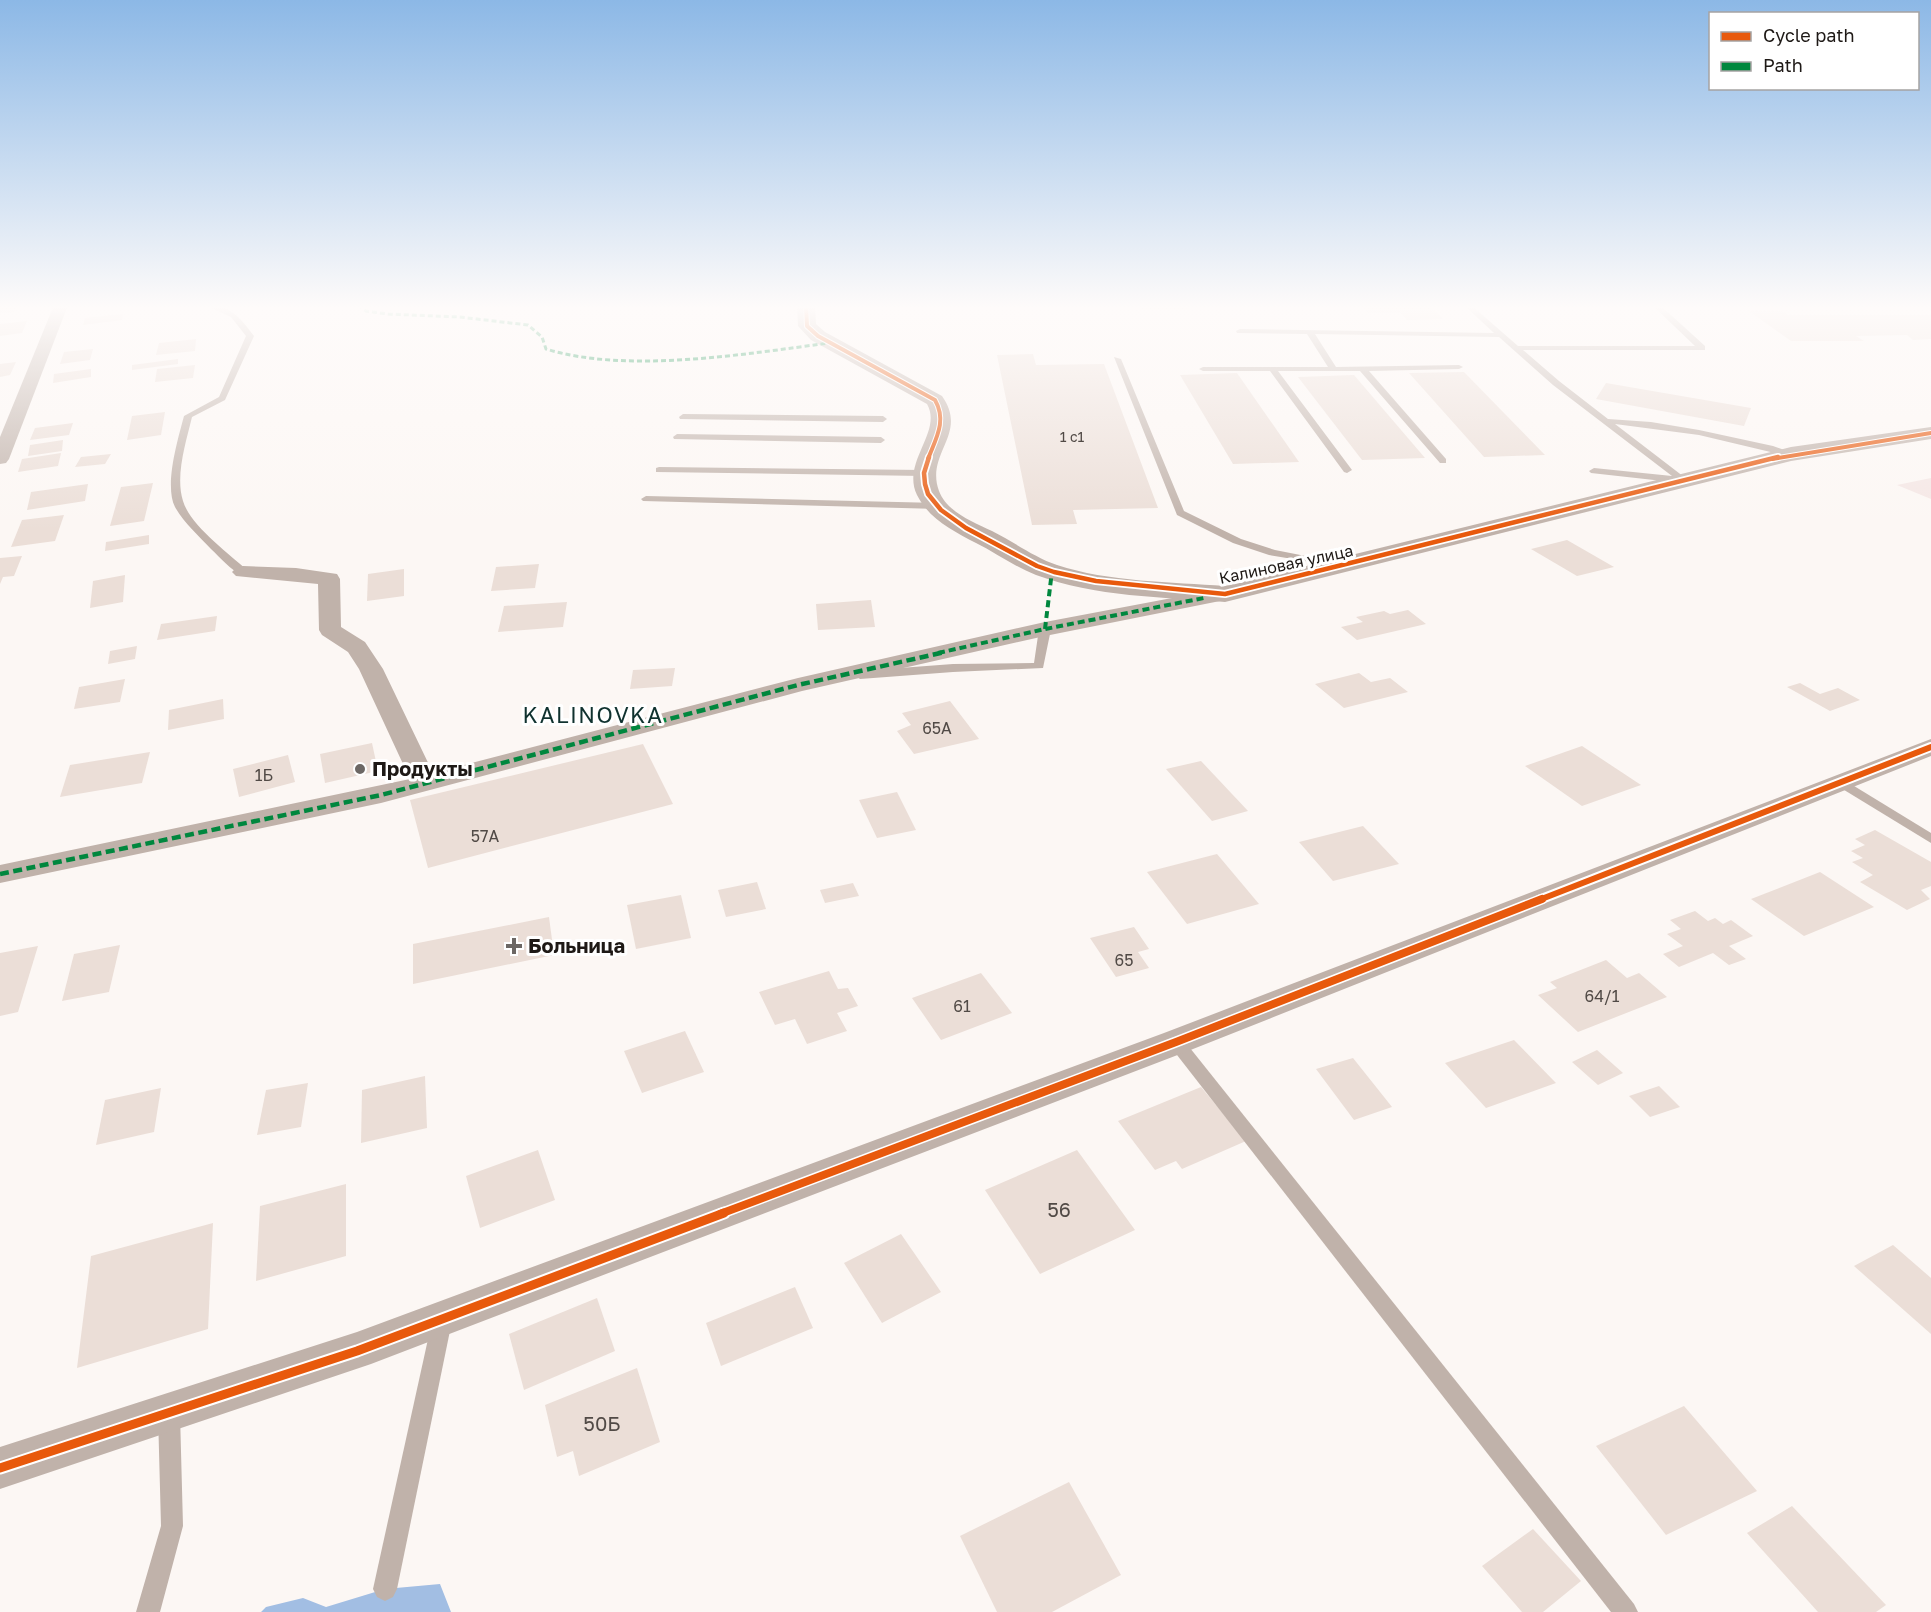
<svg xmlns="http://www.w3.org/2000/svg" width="1931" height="1612" font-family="'Golos Text',sans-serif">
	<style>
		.education { fill: #f4e6e4 }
		.water { fill: #a2bee3 }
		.building { fill: #ebded7 }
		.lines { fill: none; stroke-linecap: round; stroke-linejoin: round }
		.service { fill: #c0b2aa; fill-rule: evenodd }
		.minor { fill: #c0b2aa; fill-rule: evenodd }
		.tertiary { fill: #c0b2aa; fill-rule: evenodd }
		.quiet-far2 { stroke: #00873e; stroke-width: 3; stroke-dasharray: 5 3; stroke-linecap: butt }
		.quiet-far1 { stroke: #00873e; stroke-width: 4; stroke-dasharray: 7 4; stroke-linecap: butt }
		.quiet { stroke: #00873e; stroke-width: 4.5; stroke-dasharray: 9 4.5; stroke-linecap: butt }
		.cycleway-far4-casing { stroke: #fff; stroke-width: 6 }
		.cycleway-far3-casing { stroke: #fff; stroke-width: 8 }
		.cycleway-far2-casing { stroke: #fff; stroke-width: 10 }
		.cycleway-far1-casing { stroke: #fff; stroke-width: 11 }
		.cycleway-casing { stroke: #fff; stroke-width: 13 }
		.cycleway-far4 { stroke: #e8590c; stroke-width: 4 }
		.cycleway-far3 { stroke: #e8590c; stroke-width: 4.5 }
		.cycleway-far2 { stroke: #e8590c; stroke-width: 6 }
		.cycleway-far1 { stroke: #e8590c; stroke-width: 8 }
		.cycleway { stroke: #e8590c; stroke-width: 9 }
		.poi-dot { fill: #6c6764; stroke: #fff; stroke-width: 2 }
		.labels { text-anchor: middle; stroke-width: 6; stroke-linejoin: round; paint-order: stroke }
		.far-number-label { font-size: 14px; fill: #514a46 }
		.far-street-label { font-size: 16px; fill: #1e1916; stroke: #fff }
		.number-label { font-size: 16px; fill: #514a46 }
		.poi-label { font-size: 20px; font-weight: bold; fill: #1e1916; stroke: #fff; text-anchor: start }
		.near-number-label { font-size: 20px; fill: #514a46 }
		.quarter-label { font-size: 22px; letter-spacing: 1.5px; fill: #10322f; stroke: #fff }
	</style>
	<rect width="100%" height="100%" fill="#fcf7f4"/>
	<path class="education" d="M1931,478V499L1897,485Z"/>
	<path class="water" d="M440,1584L451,1612H261L266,1607L303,1598L326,1607L385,1589Z"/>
	<g class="building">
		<path d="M0,305H18L14,312L0,313Z"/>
		<path d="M1139,305H1188L1190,309H1141Z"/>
		<path d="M1361,305H1393L1397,308H1432L1443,319L1407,320L1401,313H1368Z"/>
		<path d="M1749,311H1782L1788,315H1931V339L1913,340L1907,335L1856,336L1864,341H1791Z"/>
		<path d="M123,314L122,320L83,325L85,318Z"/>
		<path d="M27,321L22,333L0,336V324Z"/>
		<path d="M196,339L195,351L156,355L159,343Z"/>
		<path d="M93,349L90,360L60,364L64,352Z"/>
		<path d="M1033,354L1036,365L1104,364L1158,508L1073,510L1077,524L1032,525L997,355Z"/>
		<path d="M178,359V364L132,370V365Z"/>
		<path d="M16,362L10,375L0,377V364Z"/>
		<path d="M195,365L193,378L155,382L157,369Z"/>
		<path d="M91,369V377L53,383L54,374Z"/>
		<path d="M1464,372L1545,455L1484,457L1409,373Z"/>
		<path d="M1237,373L1299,462L1233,464L1180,375Z"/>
		<path d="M1354,375L1425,458L1362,460L1298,377Z"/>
		<path d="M1606,383L1751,408L1744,426L1596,399Z"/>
		<path d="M165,412L161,435L127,440L132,416Z"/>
		<path d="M73,423L69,435L30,440L35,428Z"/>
		<path d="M63,440L62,451L28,456L30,445Z"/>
		<path d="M61,453L58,466L18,472L22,459Z"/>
		<path d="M111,454L105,464L75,467L81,457Z"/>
		<path d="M153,483L144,521L110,526L121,487Z"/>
		<path d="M88,484L85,501L27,510L31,492Z"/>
		<path d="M64,515L55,541L11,547L22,520Z"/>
		<path d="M149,535V544L105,551L106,542Z"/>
		<path d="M1567,540L1614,567L1577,576L1531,549Z"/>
		<path d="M22,556L14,576L3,577L0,584V558Z"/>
		<path d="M539,564L535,588L491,591L496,567Z"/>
		<path d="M404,569V596L367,601L368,574Z"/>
		<path d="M125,575L123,602L90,608L93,581Z"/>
		<path d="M871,600L875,627L818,630L816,604Z"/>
		<path d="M567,602L563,627L498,632L504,606Z"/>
		<path d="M1408,610L1426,624L1357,640L1341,627L1363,622L1356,617L1384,611L1390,614Z"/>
		<path d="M217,616L215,631L157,640L161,624Z"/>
		<path d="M137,646L135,659L108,664L110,651Z"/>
		<path d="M675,668L672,686L630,689L633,670Z"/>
		<path d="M1359,673L1371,682L1390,678L1408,692L1344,708L1315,684Z"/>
		<path d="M125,679L120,702L74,709L79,687Z"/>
		<path d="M1800,683L1820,694L1838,688L1860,700L1830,711L1787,687Z"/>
		<path d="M223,699L224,719L168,730L169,710Z"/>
		<path d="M950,701L979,739L914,754L897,731L911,725L902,713Z"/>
		<path d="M372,743L378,771L325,783L320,754Z"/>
		<path d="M643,744L673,804L428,868L410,800Z"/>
		<path d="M1582,746L1641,785L1582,806L1525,766Z"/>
		<path d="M150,752L142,783L60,797L70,765Z"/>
		<path d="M288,755L295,782L239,797L233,769Z"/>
		<path d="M1201,761L1248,811L1212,821L1166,769Z"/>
		<path d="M897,792L916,830L877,838L859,800Z"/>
		<path d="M1363,826L1399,864L1333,881L1299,842Z"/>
		<path d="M1875,830L1931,862V886L1921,890L1930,899L1907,910L1860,882L1873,875L1852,862L1863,858L1851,851L1865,845L1855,839Z"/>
		<path d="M1217,854L1259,904L1187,924L1147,872Z"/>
		<path d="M1820,872L1874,907L1804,936L1751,899Z"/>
		<path d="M757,882L766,909L726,917L718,890Z"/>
		<path d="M853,883L859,896L825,903L820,890Z"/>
		<path d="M681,895L691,938L636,949L627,905Z"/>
		<path d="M1695,911L1708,921L1715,918L1723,924L1731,920L1753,936L1729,946L1746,959L1729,965L1713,953L1679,967L1663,954L1683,946L1667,934L1681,929L1670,920Z"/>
		<path d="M549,917L554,955L413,984V944Z"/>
		<path d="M1134,927L1149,949L1138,952L1149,968L1116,977L1090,938Z"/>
		<path d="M120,945L109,992L62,1001L74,954Z"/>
		<path d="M38,946L18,1012L0,1016V953Z"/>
		<path d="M1606,960L1627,978L1639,973L1667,997L1578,1032L1538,995L1557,988L1550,982Z"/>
		<path d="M829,971L838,989L848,988L858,1006L837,1013L847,1031L807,1044L795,1019L775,1025L759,992Z"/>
		<path d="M981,973L1012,1013L941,1040L912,998Z"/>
		<path d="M685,1031L704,1072L642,1093L624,1051Z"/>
		<path d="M1514,1040L1556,1083L1486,1108L1445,1063Z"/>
		<path d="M1597,1050L1623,1073L1598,1085L1572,1062Z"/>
		<path d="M1353,1058L1392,1107L1354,1120L1316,1069Z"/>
		<path d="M425,1076L427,1128L361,1143L362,1090Z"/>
		<path d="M308,1083L301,1127L257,1135L266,1090Z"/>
		<path d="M1659,1086L1680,1107L1650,1117L1629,1096Z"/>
		<path d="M1201,1087L1246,1141L1182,1169L1176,1161L1155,1170L1118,1121Z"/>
		<path d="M161,1088L154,1132L96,1145L105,1100Z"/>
		<path d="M538,1150L555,1200L480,1228L466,1176Z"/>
		<path d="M1077,1150L1135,1230L1040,1274L985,1190Z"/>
		<path d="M346,1184V1256L256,1281L260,1206Z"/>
		<path d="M213,1223L208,1329L77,1368L91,1256Z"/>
		<path d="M901,1234L941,1292L882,1323L844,1263Z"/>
		<path d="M1893,1245L1931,1278V1334L1854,1266Z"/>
		<path d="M795,1287L813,1328L721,1366L706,1323Z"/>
		<path d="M597,1298L615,1351L524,1390L509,1334Z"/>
		<path d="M637,1368L660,1442L579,1476L573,1451L557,1457L545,1405Z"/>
		<path d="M1684,1406L1757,1491L1666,1535L1596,1446Z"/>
		<path d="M1069,1482L1121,1575L1052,1612H997L960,1536Z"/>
		<path d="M1792,1506L1886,1605L1876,1612H1818L1747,1533Z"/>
		<path d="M1533,1529L1581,1581L1543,1612H1522L1482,1566Z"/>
	</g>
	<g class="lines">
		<g class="service">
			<path d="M205,305C229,303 241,319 254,336L225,400L192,417C186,442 175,476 183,501C190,525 228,553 247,570L248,572L243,575C231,571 220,557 211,549C199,536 184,523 175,507C164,485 178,439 184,416L219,397L246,336L231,317Z"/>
			<path d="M1464,305H1471L1518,346H1695L1652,305H1660L1705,346V350H1523L1559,381L1608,419L1651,422L1699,430L1773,446L1796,454L1791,457L1699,435L1615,424L1688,480L1681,483L1591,473L1589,471L1594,468L1672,476L1553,385L1499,337L1315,334L1336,367L1459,365L1463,367L1459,369L1369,371L1446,459V463H1440L1360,371H1278L1352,470L1347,473L1344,472L1270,371H1203L1199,369L1203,367H1328L1307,334L1237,333L1236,331L1240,329L1494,333Z"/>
			<path d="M1114,357L1121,359L1184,511L1241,539L1275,550L1341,563V567L1269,555L1233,543L1177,515Z"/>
			<path d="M683,414L883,416L887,419L883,422L680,419L679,417Z"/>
			<path d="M677,434L881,437L885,440L881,443L674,439L673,437Z"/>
			<path d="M659,467L924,470L929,473L924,476L656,472V468Z"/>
			<path d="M646,496L939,503L944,506L939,509L643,501L641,499Z"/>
			<path d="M1045,626L1051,629L1043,668L953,672L860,679L854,675L860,671L953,664L1034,663L1039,629Z"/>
			<path d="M1841,778L1931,833V843L1836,785L1834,782L1836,779Z"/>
			<path d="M1176,1036L1182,1038L1634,1604L1638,1612H1611L1170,1046L1168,1042L1170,1038Z"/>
			<path d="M442,1312L449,1315L452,1321L397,1589L393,1597L385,1601L377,1597L373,1589L432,1321L435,1315Z"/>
			<path d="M169,1404L176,1407L180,1414L183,1526L160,1612H136L161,1526L158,1414L162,1407Z"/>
		</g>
		<g class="minor">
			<path d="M54,305H68L9,459L6,463L0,464V437Z"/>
			<path d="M243,566L296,568L337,574L340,579L341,627L365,642L383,669L433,773L798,678L1045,622L1225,588L1233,589L1236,594L1233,599L1225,600L1045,636L802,691L381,803L0,883V865L410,779L359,669L348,652L322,635L319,630L318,584L236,576L232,572L236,568Z"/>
			<path d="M1931,739V756L1188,1051L371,1364L0,1489V1447L357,1332L1164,1033Z"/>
		</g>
		<path class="tertiary" d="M797,305H815L816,324L825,332L942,396C969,434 925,453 939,491C947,512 973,522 992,531C1014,542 1034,557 1057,565C1108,582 1172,582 1225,586L1791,447L1931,427V439L1791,461L1225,602C1163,597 1095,597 1036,575C1015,567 996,553 976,543C953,531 929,519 917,495C901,462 943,432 927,404L811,340L798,326Z"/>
		<path class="quiet-far2" d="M358,305L366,311L388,314L460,317L528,325L542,337L546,349C627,374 745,354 829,343"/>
		<g class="quiet-far1">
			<path d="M1045,629L1052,571"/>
			<path d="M938,653L1045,629L1204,598"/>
		</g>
		<path class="quiet" d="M0,874L381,795L798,685L945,652"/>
		<g class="cycleway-far4-casing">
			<g id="cycleway-far4">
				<path d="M806,305L807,326L818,336L935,400C947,421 936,438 928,459"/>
				<path d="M1772,459L1931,433"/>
			</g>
		</g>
		<g class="cycleway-far3-casing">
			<path id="cycleway-far3" d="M929,457L924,473L925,484L928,494L941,510L966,528L1037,566L1054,572L1096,581L1225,594L1778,457"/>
		</g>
		<g class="cycleway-far2-casing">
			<path id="cycleway-far2" d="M1539,900L1931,747"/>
		</g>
		<g class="cycleway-far1-casing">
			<path id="cycleway-far1" d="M720,1214L1176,1042L1542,899"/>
		</g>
		<g class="cycleway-casing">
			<path id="cycleway" d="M0,1468L357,1351L724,1213"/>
		</g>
		<use href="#cycleway-far4" class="cycleway-far4"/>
		<use href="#cycleway-far3" class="cycleway-far3"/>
		<use href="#cycleway-far2" class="cycleway-far2"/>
		<use href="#cycleway-far1" class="cycleway-far1"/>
		<use href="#cycleway" class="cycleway"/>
	</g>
	<linearGradient id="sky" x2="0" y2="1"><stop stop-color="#8cb8e6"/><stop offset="0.58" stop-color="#fefbfa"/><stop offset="1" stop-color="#fefbfa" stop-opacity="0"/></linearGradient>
	<rect width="1931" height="530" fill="url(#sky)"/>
	<g class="poi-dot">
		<circle cx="360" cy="769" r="6"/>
		<path d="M511 937h6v6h6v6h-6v6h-6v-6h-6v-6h6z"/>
	</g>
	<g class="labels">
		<g class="far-number-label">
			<text x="1072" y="442">1 с1</text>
		</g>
		<g class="far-street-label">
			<text transform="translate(1286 564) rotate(-12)" y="6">Калиновая улица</text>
		</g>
		<g class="number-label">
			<text x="937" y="734">65А</text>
			<text x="264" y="781">1Б</text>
			<text x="485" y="842">57А</text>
			<text x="1124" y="966">65</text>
			<text x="1602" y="1002">64/1</text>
			<text x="962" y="1012">61</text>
		</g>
		<g class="poi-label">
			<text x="372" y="776">Продукты</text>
			<text x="528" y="953">Больница</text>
		</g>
		<g class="near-number-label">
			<text x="1059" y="1217">56</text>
			<text x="602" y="1431">50Б</text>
		</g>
		<g class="quarter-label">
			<text x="593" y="723">KALINOVKA</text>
		</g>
	</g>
	<rect x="1709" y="12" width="210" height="78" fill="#ffffff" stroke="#a5a3a2" stroke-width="1.5"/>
	<rect x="1721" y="32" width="30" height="9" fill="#e8590c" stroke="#a5a3a2" stroke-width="1.5"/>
	<text x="1763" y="42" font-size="18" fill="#1e1916">Cycle path</text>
	<rect x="1721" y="62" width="30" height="9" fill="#00873e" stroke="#a5a3a2" stroke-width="1.5"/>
	<text x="1763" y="72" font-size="18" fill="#1e1916">Path</text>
</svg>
